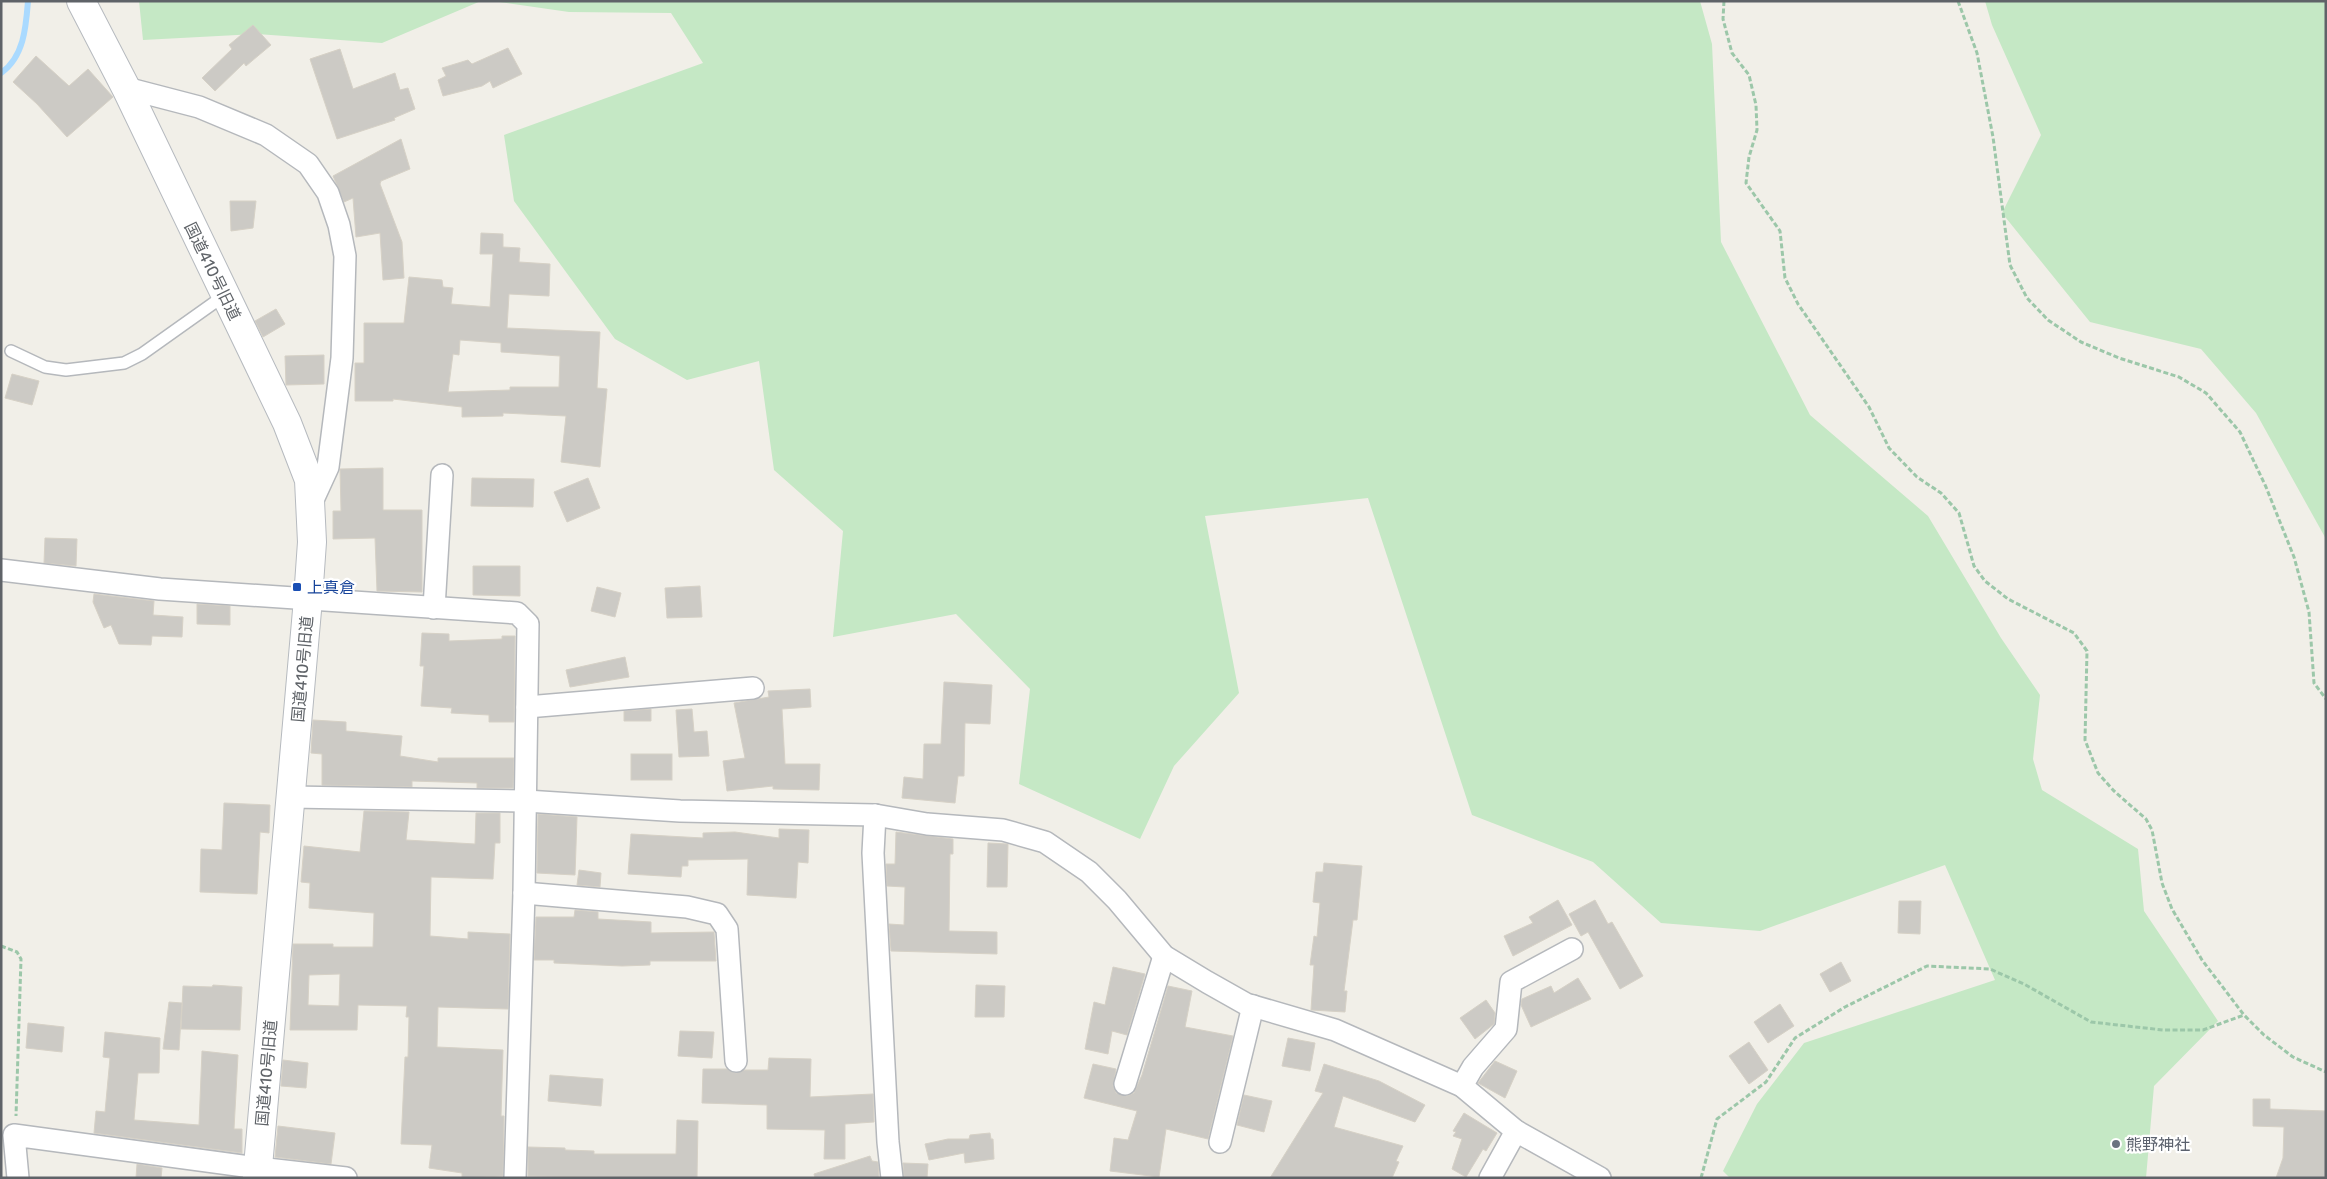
<svg xmlns="http://www.w3.org/2000/svg" width="2327" height="1179" font-family="Rubik,'Noto Sans JP',sans-serif">
	<style>
		.green { fill: #c5e8c5 }
		.lines { fill: none; stroke-linecap: round; stroke-linejoin: round }
		.stream { stroke: #aadaff; stroke-width: 6 }
		.building { fill: #cccac5; stroke: #d6d1c6; fill-rule: evenodd }
		.lane-casing { stroke: #b5b8bc; stroke-width: 14 }
		.street-casing { stroke: #b5b8bc; stroke-width: 24 }
		.secondary-casing { stroke: #b6babf; stroke-width: 30 }
		.path { stroke: #9cc7a9; stroke-width: 3; stroke-dasharray: 5 2.5; stroke-linecap: butt }
		.lane { stroke: #fff; stroke-width: 11 }
		.street { stroke: #fff; stroke-width: 21 }
		.secondary { stroke: #fff; stroke-width: 28 }
		.transit-dot { fill: #1a4fb4; stroke: #fff; stroke-width: 2 }
		.worship-dot { fill: #6b7280; stroke: #fff; stroke-width: 2 }
		.labels { text-anchor: middle; stroke-width: 4.5; stroke-linejoin: round; paint-order: stroke }
		.street-label { font-size: 16px; fill: #5f6368; stroke: #fff }
		.transit-label { font-size: 16px; fill: #164399; stroke: #fff; text-anchor: start }
		.worship-label { font-size: 16px; fill: #5b616d; stroke: #fff; text-anchor: start }
	</style>
	<rect width="100%" height="100%" fill="#f1efe8"/>
	<g class="green">
		<path d="M139,1H481L382,43L257,34L143,40Z"/>
		<path d="M492,1H1700L1712,44L1721,242L1810,415L1928,516L2001,638L2040,695L2033,759L2042,790L2138,849L2144,911L2218,1021L2154,1086L2146,1178H1730L1723,1171L1757,1104L1804,1043L1995,980L1945,865L1760,931L1661,923L1593,862L1472,815L1368,498L1205,516L1239,693L1174,766L1140,839L1019,784L1030,689L956,614L833,637L843,531L774,470L759,361L687,380L615,339L514,201L504,135L703,63L671,13L569,12Z"/>
		<path d="M1985,1H2326V539L2256,413L2201,349L2090,322L2002,213L2041,135L1992,25Z"/>
	</g>
	<g class="lines">
		<path class="stream" d="M1,73C24,57 26,27 28,1"/>
	</g>
	<g class="building">
		<path d="M253,25L271,45L246,66L244,63L215,91L202,78L232,49L229,45Z"/>
		<path d="M508,48L522,74L493,88L490,81L482,86L443,96L438,80L446,76L442,68L468,60L472,64Z"/>
		<path d="M340,49L353,89L395,73L400,90L408,88L415,109L394,118L395,120L337,139L310,59Z"/>
		<path d="M36,56L69,86L88,69L113,97L67,137L37,104L13,82Z"/>
		<path d="M401,139L410,169L381,181L380,184L402,242L404,278L383,280L380,233L356,237L353,198L344,202L333,176Z"/>
		<path d="M230,201H256L253,228L231,231Z"/>
		<path d="M481,233L503,234V247L520,248L519,262L550,264L549,296L509,294L507,328L600,332L597,388L607,389L600,467L561,462L566,416L503,413V416L462,417V407L393,399V401H355V363H364V323H404L409,277L442,280L443,287L453,288L451,304L490,307L493,254H480ZM460,340L501,343V352L560,356L559,387H510V390L448,392L453,354L459,355Z"/>
		<path d="M276,309L285,324L263,337L255,321Z"/>
		<path d="M324,355V384L286,385L285,356Z"/>
		<path d="M12,374L39,381L32,405L5,398Z"/>
		<path d="M383,468V510H422V592L377,591L375,538L333,539V511H341L340,469Z"/>
		<path d="M472,478L534,479L533,507L471,506Z"/>
		<path d="M588,478L600,508L567,522L554,492Z"/>
		<path d="M45,538L77,539L76,566L44,563Z"/>
		<path d="M473,566H520V596L473,595Z"/>
		<path d="M700,586L702,617L667,618L665,588Z"/>
		<path d="M597,587L621,593L615,617L591,611Z"/>
		<path d="M94,594L154,601L153,615L183,617L182,637L152,636L151,645L119,644L111,625L104,628L93,602Z"/>
		<path d="M197,604L230,606V625L197,624Z"/>
		<path d="M422,633L449,634V641L502,639V636H515L514,722H489V715L451,713L452,708L421,706L424,666H420Z"/>
		<path d="M625,657L629,677L570,687L566,670Z"/>
		<path d="M944,682L992,685L990,724L965,723L964,776H958L955,803L902,798L904,777L923,779L924,744H941Z"/>
		<path d="M810,689L811,707L782,709L785,764H820L819,790L773,789V786L727,791L723,761L745,758L734,703L769,697L768,691Z"/>
		<path d="M651,709V721H624V711Z"/>
		<path d="M692,709L694,732L707,731L709,756L679,757L676,710Z"/>
		<path d="M313,720L346,722V731L402,736L400,756L438,762V758H514L513,788H477V783L412,781V787L322,785V754L311,753Z"/>
		<rect x="631" y="754" width="41" height="26"/>
		<path d="M224,803L270,805L269,833L260,832L257,894L200,892L201,849L222,850Z"/>
		<path d="M364,811L409,812L406,840L475,844L476,813H500V843H495L493,879L431,877L430,936L468,939V932L510,934L508,1009L438,1007L437,1047L503,1050L501,1116H504L503,1176L462,1178V1173L429,1168L432,1145L401,1144L405,1057H408L409,1017H406L407,1006L358,1005L357,1030H290L293,944H333V947H373L374,913L309,908L310,883L301,882L304,846L360,852ZM340,974L339,1006L308,1005L309,975Z"/>
		<path d="M538,814L577,817L575,875L537,873Z"/>
		<path d="M779,829L809,830L808,863L798,862L796,898L747,895L748,859L688,860V866H682L681,877L628,874L631,834L703,838V833L735,832L779,838Z"/>
		<path d="M896,832L953,839V854H950L949,931L997,932V954L891,951L889,924L904,925L905,887L887,886L886,864H895Z"/>
		<path d="M988,843L1008,844L1007,887H987Z"/>
		<path d="M1324,863L1362,866L1357,920H1353L1344,991H1347L1345,1012L1311,1010L1314,965H1310L1314,936L1317,937L1320,903L1313,902L1316,872H1323Z"/>
		<path d="M579,870L601,873L600,887L577,885Z"/>
		<path d="M1558,900L1572,925L1513,956L1504,936L1533,923L1529,917Z"/>
		<path d="M1595,900L1608,924L1612,922L1643,976L1620,989L1588,932L1581,936L1569,914Z"/>
		<path d="M1899,901H1921L1920,934L1898,933Z"/>
		<path d="M575,910L598,912V919L651,922V933L714,932L716,961H650V965L622,966L554,963V960H534L536,917H574Z"/>
		<path d="M1841,962L1851,981L1830,992L1820,974Z"/>
		<path d="M1113,967L1145,974L1127,1035L1112,1031L1108,1054L1085,1049L1094,1002L1105,1005Z"/>
		<path d="M1578,978L1591,999L1531,1027L1521,1005L1522,999L1551,986L1554,993Z"/>
		<path d="M213,985L242,987L240,1030L181,1029L183,986L212,987Z"/>
		<path d="M976,985L1005,986L1004,1017H975Z"/>
		<path d="M1168,986L1192,991L1185,1027L1233,1036L1208,1139L1166,1129L1159,1177L1110,1171L1114,1138L1128,1140L1137,1111L1084,1098L1093,1064L1116,1069L1113,1086L1116,1093L1127,1096L1134,1093L1142,1075Z"/>
		<path d="M1486,1000L1495,1013L1494,1024L1475,1039L1460,1018Z"/>
		<path d="M169,1002L182,1003L179,1050L163,1049Z"/>
		<path d="M1780,1004L1794,1026L1768,1043L1754,1022Z"/>
		<path d="M28,1023L64,1027L62,1052L26,1048Z"/>
		<path d="M680,1031L714,1032L712,1058L678,1056Z"/>
		<path d="M105,1032L160,1038L159,1073H138L134,1120L199,1125L202,1051L238,1055L234,1129H242V1153L94,1133L96,1111L105,1112L110,1058L103,1057Z"/>
		<path d="M1288,1038L1315,1043L1310,1071L1282,1066Z"/>
		<path d="M1749,1042L1768,1070L1749,1084L1729,1056Z"/>
		<path d="M769,1058L811,1059L810,1097L873,1094L874,1122L845,1124V1159H824L825,1130L767,1129V1105L702,1103L703,1069H727L736,1073L745,1070H768Z"/>
		<path d="M283,1060L308,1063L306,1088L281,1086Z"/>
		<path d="M1495,1061L1517,1071L1505,1098L1478,1083Z"/>
		<path d="M1324,1064L1379,1081L1425,1105L1415,1122L1343,1096L1334,1127L1403,1146L1396,1161L1399,1162L1392,1178H1270L1323,1093L1315,1091Z"/>
		<path d="M550,1075L603,1079L601,1106L548,1101Z"/>
		<path d="M1244,1095L1272,1101L1264,1132L1237,1125Z"/>
		<path d="M2253,1099H2270V1109L2326,1111V1178H2276L2283,1158L2284,1127L2253,1126Z"/>
		<path d="M1464,1113L1497,1133L1486,1151L1483,1149L1466,1177L1452,1169L1462,1139L1453,1136L1456,1132L1453,1131Z"/>
		<path d="M677,1120L698,1121L697,1178L528,1176V1147L565,1148V1150L594,1151V1154H676Z"/>
		<path d="M278,1126L335,1133L331,1164L275,1157Z"/>
		<path d="M990,1133L991,1139H993L994,1159L965,1163L964,1153L929,1160L925,1144L948,1139H969L970,1135Z"/>
		<path d="M870,1156L872,1161L878,1162L879,1178H815L814,1174Z"/>
		<path d="M903,1163L928,1164L927,1178H904Z"/>
		<path d="M137,1164L162,1168L161,1178H136Z"/>
	</g>
	<g class="lines">
		<g class="lane-casing">
			<path id="lane" d="M11,351L45,367L66,370L124,363L142,354L225,295"/>
		</g>
		<g class="street-casing">
			<g id="street">
				<path d="M126,88L199,107L266,135L308,164L328,193L339,225L345,256L342,358L328,467L311,504"/>
				<path d="M1,570L160,589L517,613L528,624L524,893L515,1178"/>
				<path d="M434,608L442,475"/>
				<path d="M527,707L753,688"/>
				<path d="M291,797L526,801L680,811L875,815L927,824L1003,830L1045,842L1089,872L1117,900L1164,956L1207,982L1246,1004L1335,1030L1462,1086L1516,1131L1600,1178"/>
				<path d="M875,815L873,853L888,1142L892,1178"/>
				<path d="M524,893L687,907L717,914L727,929L736,1061"/>
				<path d="M1125,1084L1164,956"/>
				<path d="M1462,1086L1473,1067L1506,1029L1511,982L1572,949"/>
				<path d="M1220,1142L1253,1006"/>
				<path d="M18,1178L14,1135L258,1168L346,1178"/>
				<path d="M1490,1178L1516,1131"/>
			</g>
		</g>
		<g class="secondary-casing">
			<path id="secondary" d="M81,1L126,88L287,423L309,480L312,542L308,599L257,1178"/>
		</g>
		<g class="path">
			<path d="M1724,1L1723,19L1732,53L1749,75L1756,105L1757,130L1749,157L1746,183L1780,231L1785,278L1798,304L1869,407L1889,448L1917,477L1941,493L1959,513L1974,566L1985,581L2008,599L2074,633L2087,651L2085,740L2098,773L2114,791L2146,819L2152,830L2162,883L2172,909L2202,960L2244,1015L2264,1035L2293,1057L2326,1072"/>
			<path d="M1958,1L1977,53L1993,137L2010,265L2027,298L2048,320L2081,342L2119,358L2179,377L2206,393L2240,432L2266,487L2294,557L2309,612L2314,683L2326,699"/>
			<path d="M1,946L17,952L21,959L16,1116"/>
			<path d="M1701,1178L1717,1119L1766,1082L1795,1038L1845,1007L1927,966L1990,969L2024,984L2091,1022L2163,1030H2203L2244,1015"/>
		</g>
		<use href="#lane" class="lane"/>
		<use href="#street" class="street"/>
		<use href="#secondary" class="secondary"/>
	</g>
	<rect class="transit-dot" x="292" y="582" width="10" height="10" rx="2.5"/>
	<circle class="worship-dot" cx="2116" cy="1144" r="5"/>
	<g class="labels">
		<g class="street-label">
			<text transform="translate(213 271) rotate(64)" y="6">国道410号旧道</text>
			<text transform="translate(302 669) rotate(-85)" y="6">国道410号旧道</text>
			<text transform="translate(266 1073) rotate(-85)" y="6">国道410号旧道</text>
		</g>
		<g class="transit-label">
			<text x="307" y="593">上真倉</text>
		</g>
		<g class="worship-label">
			<text x="2126" y="1150">熊野神社</text>
		</g>
	</g>
	<rect width="2327" height="1179" fill="none" stroke="#5f6368" stroke-width="5"/>
</svg>
